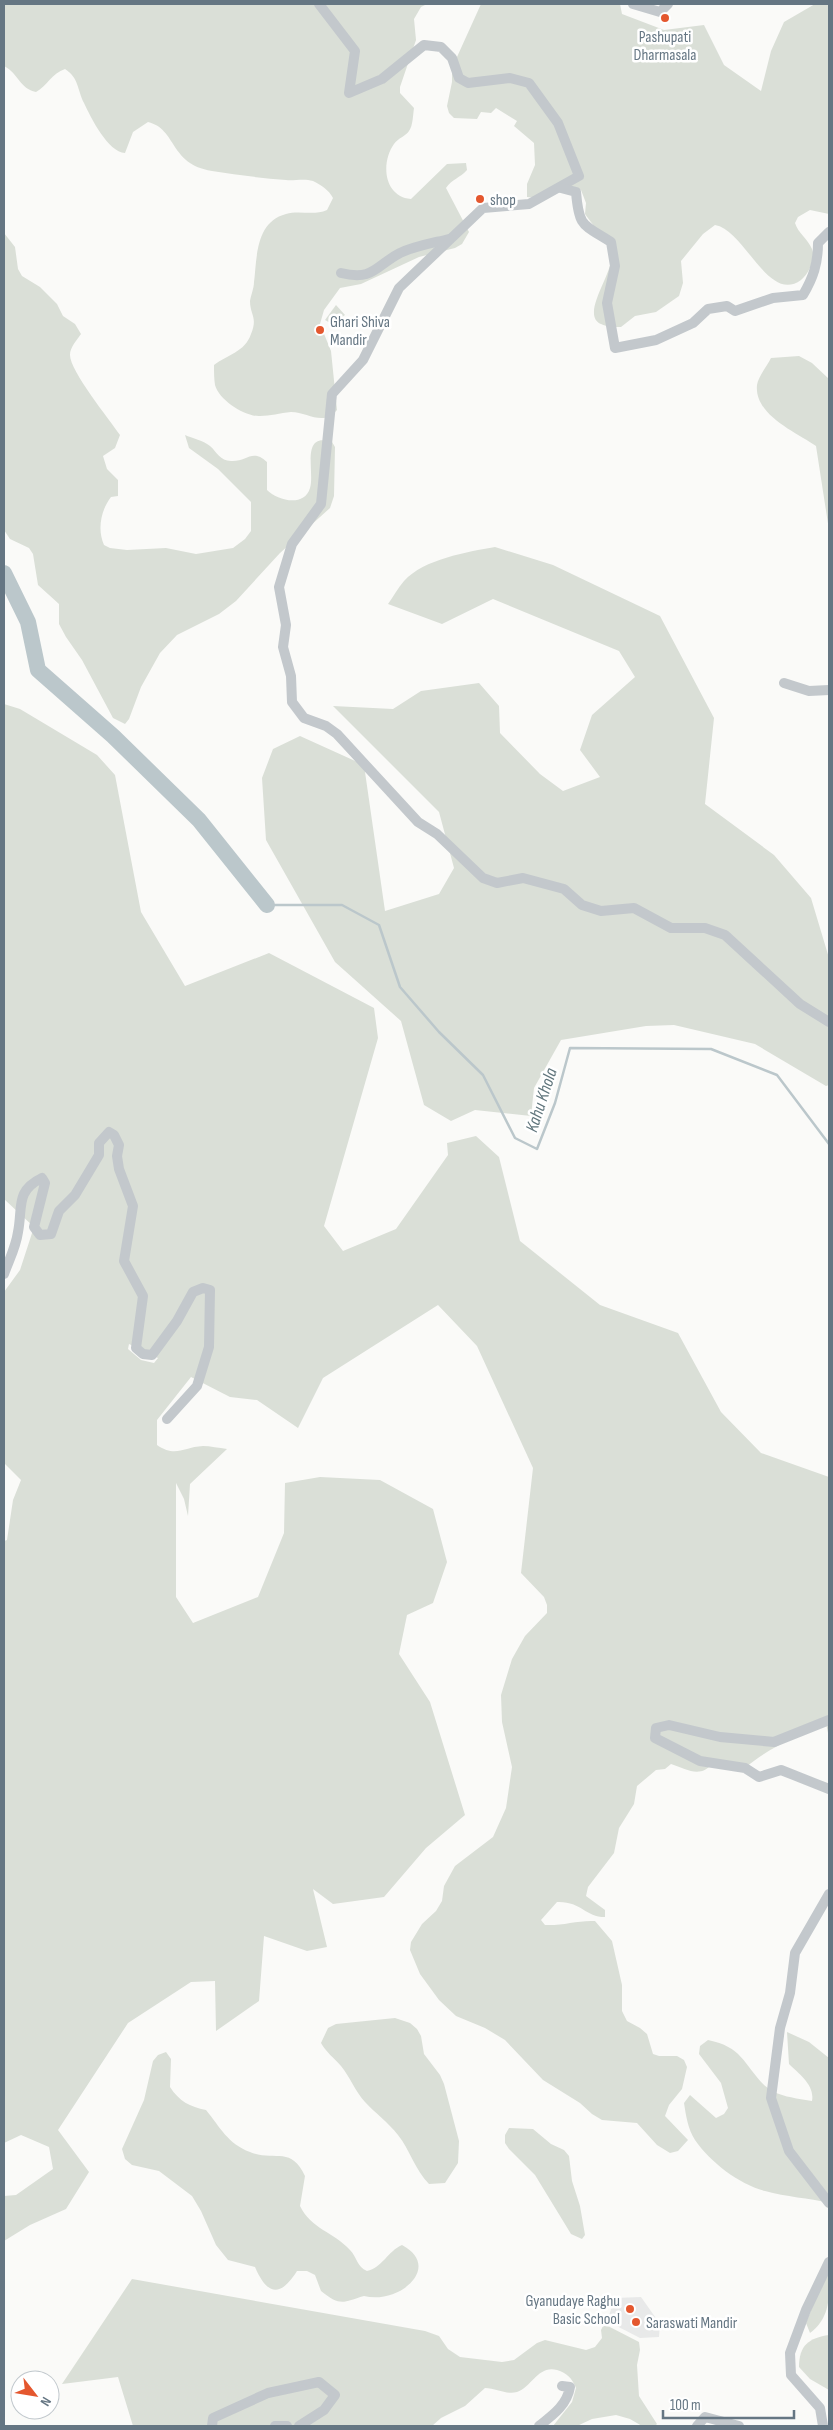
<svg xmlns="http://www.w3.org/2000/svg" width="833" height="2430" font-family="'Sofia Sans Condensed',sans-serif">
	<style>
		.built { fill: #e8e9e9 }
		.green { fill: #dadfd7; fill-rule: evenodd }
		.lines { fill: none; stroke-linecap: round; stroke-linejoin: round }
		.stream { stroke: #bbc7cb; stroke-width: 2.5 }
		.river { stroke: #bbc7cb; stroke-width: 16 }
		.minor { stroke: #c3c8cc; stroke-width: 10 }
		.poi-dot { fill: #e4572e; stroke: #fff; stroke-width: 2 }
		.labels { text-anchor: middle; stroke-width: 5; stroke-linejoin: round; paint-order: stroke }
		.poi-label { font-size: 16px; fill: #657683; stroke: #fff; text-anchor: start }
		.water-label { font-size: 18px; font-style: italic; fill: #60757c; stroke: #fff }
	</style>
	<rect width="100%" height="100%" fill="#fafaf8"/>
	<path class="built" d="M641,2297L660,2324L659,2337L640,2338L607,2321L615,2298Z"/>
	<g class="green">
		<path d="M4,4H427L421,7L414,19L416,40L400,87V93L414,108C413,114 413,126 409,131C406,136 398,138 394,144C381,162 383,196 411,199L447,164L466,163L467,170C460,178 452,179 446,188L469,232L462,244L455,248L419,257L361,284L340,288L324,310L320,324L331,351L337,410C323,427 308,412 291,412C280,413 270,416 260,416C245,417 219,400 215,385C214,379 214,372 214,365C227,355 245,352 251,334C258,317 250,315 250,301C251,295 254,288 254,282C257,259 255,222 286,214C299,210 314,216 327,210L333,198C329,190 321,185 313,181C304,178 294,181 286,180C261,178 236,175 212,171C169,164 177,129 148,122L133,132L125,153C108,152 91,118 84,103C77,89 79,78 65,69C52,73 47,86 36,92C20,89 18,73 4,66Z"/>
		<path d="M481,4H620L622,14L664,30L704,25L724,65L761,91L771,51L784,22L815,4H829V214L810,210L798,217L795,223C798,233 808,239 812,249C816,258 809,274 801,280C768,304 745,230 715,225L703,234L681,261L683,283L679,296L656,312L635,316L621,327C615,327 607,327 601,324C579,314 616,271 611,253C609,243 591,223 585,214L586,203L581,190C562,183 546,200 527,197V184L535,165L534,143L514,126L517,121L496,108L491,113L481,112L477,119L454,118L449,113L447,106L452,82V68Z"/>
		<path d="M4,233L15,247L18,269L22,276L40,287L57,304L63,316L75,324L81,334C77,340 70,347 70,355C70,371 109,419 120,435L115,448L103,456L107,469L118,480V496L111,497C101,510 97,529 104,545L110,548L127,550L166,548L196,554L233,548L245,539L251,531V502L218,469L189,448L185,435C192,438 204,441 210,446C217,452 220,461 231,461C247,462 252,448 267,462V490C277,500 304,508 310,488C315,472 300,431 332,442L335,447L334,496L330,508L280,553L236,601L219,614L177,635L160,653L141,687L129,719L125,724L113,718L82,660L66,637L59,624V604L38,585L33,554L29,548L10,539L4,530Z"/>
		<path d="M336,305L345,315L332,324L325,320Z"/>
		<path d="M799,356L812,363L829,379V530L816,446C796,432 754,415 757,385C758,377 767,366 771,358Z"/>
		<path d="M495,547L553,565L660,616L714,718L705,804L774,855L811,898L829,958V1085L826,1086L755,1044L674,1025L646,1026L561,1040L534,1088L531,1116L475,1110L451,1121L424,1105L401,1021L335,962L266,840L262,778L273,749L300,736L364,765L385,911L439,894L454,868L439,812L333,706L393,709L421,691L479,683L499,706L500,733L540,774L563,791L600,777L580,750L592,715L635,677L619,651L493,599L442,624L388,604C393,597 398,588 404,581C424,559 467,552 495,547Z"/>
		<path d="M4,704L20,709L97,755L115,775L141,912L185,986L269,953L374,1008L378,1038L324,1226L343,1251L396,1229L448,1155L447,1143L476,1136L499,1157L520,1241L600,1305L678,1333L721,1412L761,1453L829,1477V1738L826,1723C797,1736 768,1748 745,1768L713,1763C700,1779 687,1769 671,1764L665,1769L656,1770L637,1786L634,1804L619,1828L614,1853L588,1887L586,1896L605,1910V1917C585,1917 581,1901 557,1902L541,1920L545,1925C562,1926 578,1920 595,1921L612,1941L622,1985V2011L627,2021L640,2028L647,2034L653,2054L659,2056H677L684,2060L687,2067L682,2089L669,2105L665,2116L688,2140L678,2151L670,2153L657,2145L637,2123L602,2120L592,2114L580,2103L543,2080L505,2040L485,2028L456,2016L439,2000L420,1974L410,1950L411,1942L422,1924L436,1911L442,1901L444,1886L455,1866L493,1837L506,1808L512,1767L502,1722L501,1695L512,1659L525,1636L547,1613V1605L544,1597L521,1573L533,1468L477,1346L438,1305L323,1378L298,1428L257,1400L230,1397L191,1377L157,1420V1445C176,1458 183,1447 203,1446C210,1446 219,1448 227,1449L190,1484L188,1516L184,1499L176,1483V1597L193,1623L258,1597L284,1533L285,1483L320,1477L380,1480L433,1509L447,1562L433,1603L407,1615L399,1654L430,1702L465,1815L426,1848L384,1897L333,1904L313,1889L327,1947L307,1951L264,1936L259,2001L216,2031L215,1981L191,1982L128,2023L58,2130L89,2172L66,2209L30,2225L4,2241V2196L16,2195L53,2169L49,2147L21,2135L4,2143V1541L7,1540L13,1500L21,1480L4,1463V1292L20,1270L34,1227L4,1199ZM129,1344L158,1358L154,1363L141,1360L128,1349Z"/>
		<path d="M395,2018L410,2023L417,2029L421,2036L424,2054L440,2075L444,2084L459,2141L458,2163L445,2183L429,2184C415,2170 410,2150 398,2135C388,2122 375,2113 365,2102C355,2091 350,2077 341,2066C334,2058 326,2052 321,2043L328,2028L336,2024Z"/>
		<path d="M787,2032L809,2042L829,2058V2203C809,2198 786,2197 765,2191C739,2184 711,2163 695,2140C688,2129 686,2116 684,2103L690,2095L716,2118L724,2114L728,2108L721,2083L699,2054L700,2046L708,2040C742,2047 743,2063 764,2085C777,2097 796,2098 812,2101C815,2085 799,2074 789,2064Z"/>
		<path d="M166,2052L171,2059L170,2087C179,2101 190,2107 206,2110C220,2127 228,2144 250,2152C274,2162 291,2145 305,2176L300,2206C311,2229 334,2232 350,2250C357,2257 357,2267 367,2271C382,2268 388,2251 402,2245C443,2267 399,2305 364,2296C343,2302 341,2307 321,2291L315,2275L307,2271H297C280,2298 267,2295 255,2267L228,2260L216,2245L201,2211L192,2196L159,2171L132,2165L125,2159L122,2149L144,2100L153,2061L158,2055Z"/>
		<path d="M509,2128L533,2129L551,2144L564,2150L569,2156L572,2181L580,2206L585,2235L582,2239L571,2234L535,2175L509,2149L505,2143V2135Z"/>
		<path d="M829,2265C829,2291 833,2316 810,2333L806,2323Z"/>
		<path d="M132,2279L425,2331L439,2336L448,2349L460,2357L502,2362L514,2360L537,2343L545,2340L586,2350L595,2347L602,2338L601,2330L604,2324L639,2342L640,2350L637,2365L639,2396L657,2424L655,2426H642L630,2419L616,2415L592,2419L577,2426H553L572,2402L576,2388C572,2378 567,2373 557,2370C538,2365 532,2387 517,2392C506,2395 496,2388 485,2388L465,2406L441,2418L432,2426H133L118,2377L62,2384Z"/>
		<path d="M829,2335V2390L810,2379L799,2367C799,2345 809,2338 829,2335Z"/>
	</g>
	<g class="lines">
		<path class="stream" d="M267,905H342L379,925L400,987L439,1032L483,1075L515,1138L537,1149L555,1103L570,1048L711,1049L777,1075L829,1144"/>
		<path class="river" d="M4,573L28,622L38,670L113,736L199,820L267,905"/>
		<g class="minor">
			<path d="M319,4L355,51L349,93L382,79L424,45L441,47L452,58L459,78L468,83L510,78L529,83L558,123L579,176L529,204L483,208L399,288L363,360L332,394L321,504L292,544L279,587L286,625L283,647L291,676L292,702L304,718L326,726L337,734L418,822L437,834L483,878L497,883L523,878L564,889L582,905L601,911L634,908L671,928H705L725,935L800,1004L829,1022"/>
			<path d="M633,4L660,12L668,4"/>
			<path d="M561,188L576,192C579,228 583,224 611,242L615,266L607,303L615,348L656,340L693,323L708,309L727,306L735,311L773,298L803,295C813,278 818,264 818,243L829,232"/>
			<path d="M341,273C374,281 375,266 400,253C415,246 433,243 449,239"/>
			<path d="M784,683L809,691L829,690"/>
			<path d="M4,1274C9,1260 16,1247 18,1232C23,1207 15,1191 42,1178L45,1183L34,1227L40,1235L51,1234L59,1211L75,1195L99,1155V1143L109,1132L114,1135L119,1145L117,1156L119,1169L133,1206L124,1261L143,1296L136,1348L143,1354L152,1355L177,1321L193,1292L203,1288L210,1290L209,1347L197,1386L167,1419"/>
			<path d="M829,1720L774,1742L720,1737L669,1725L656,1728L655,1738L700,1761L745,1768L759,1777L781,1770L829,1789"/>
			<path d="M829,1894L795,1953L790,1993L780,2028L771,2098L789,2151L829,2203"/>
			<path d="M212,2426L213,2418L268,2393L319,2382L335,2395L324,2410L299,2426"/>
			<path d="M275,2426H287"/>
			<path d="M539,2426C553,2415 567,2405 570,2387L562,2386"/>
			<path d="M697,2426L705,2417L739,2426"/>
			<path d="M823,2426L820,2408L791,2375L790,2353L806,2310L829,2262"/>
		</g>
	</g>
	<g class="poi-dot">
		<circle cx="665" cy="18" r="5"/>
		<circle cx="480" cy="199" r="5"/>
		<circle cx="320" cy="330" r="5"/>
		<circle cx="630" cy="2309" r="5"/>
		<circle cx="636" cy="2322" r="5"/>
	</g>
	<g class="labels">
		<g class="poi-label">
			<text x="665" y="42" text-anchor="middle">Pashupati<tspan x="665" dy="18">Dharmasala</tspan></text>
			<text x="490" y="205">shop</text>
			<text x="330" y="327">Ghari Shiva<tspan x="330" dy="18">Mandir</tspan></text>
			<text x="620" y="2306" text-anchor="end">Gyanudaye Raghu<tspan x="620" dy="18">Basic School</tspan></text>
			<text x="646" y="2328">Saraswati Mandir</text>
		</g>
		<g class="water-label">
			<text transform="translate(541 1100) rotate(-72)" y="6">Kahu Khola</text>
		</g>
	</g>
	<rect width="833" height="2430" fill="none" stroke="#657683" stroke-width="10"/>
	<g transform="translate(35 2395) rotate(121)"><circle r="24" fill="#ffffff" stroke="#c1c8cd"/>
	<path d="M0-4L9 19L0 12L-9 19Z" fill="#e4572e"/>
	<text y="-8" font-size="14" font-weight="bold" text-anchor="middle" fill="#657683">N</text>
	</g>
	<path d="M663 2410v8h131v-8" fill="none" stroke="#657683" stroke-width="2.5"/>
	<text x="670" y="2410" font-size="15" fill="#657683" stroke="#ffffff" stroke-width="4" paint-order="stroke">100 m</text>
</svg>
